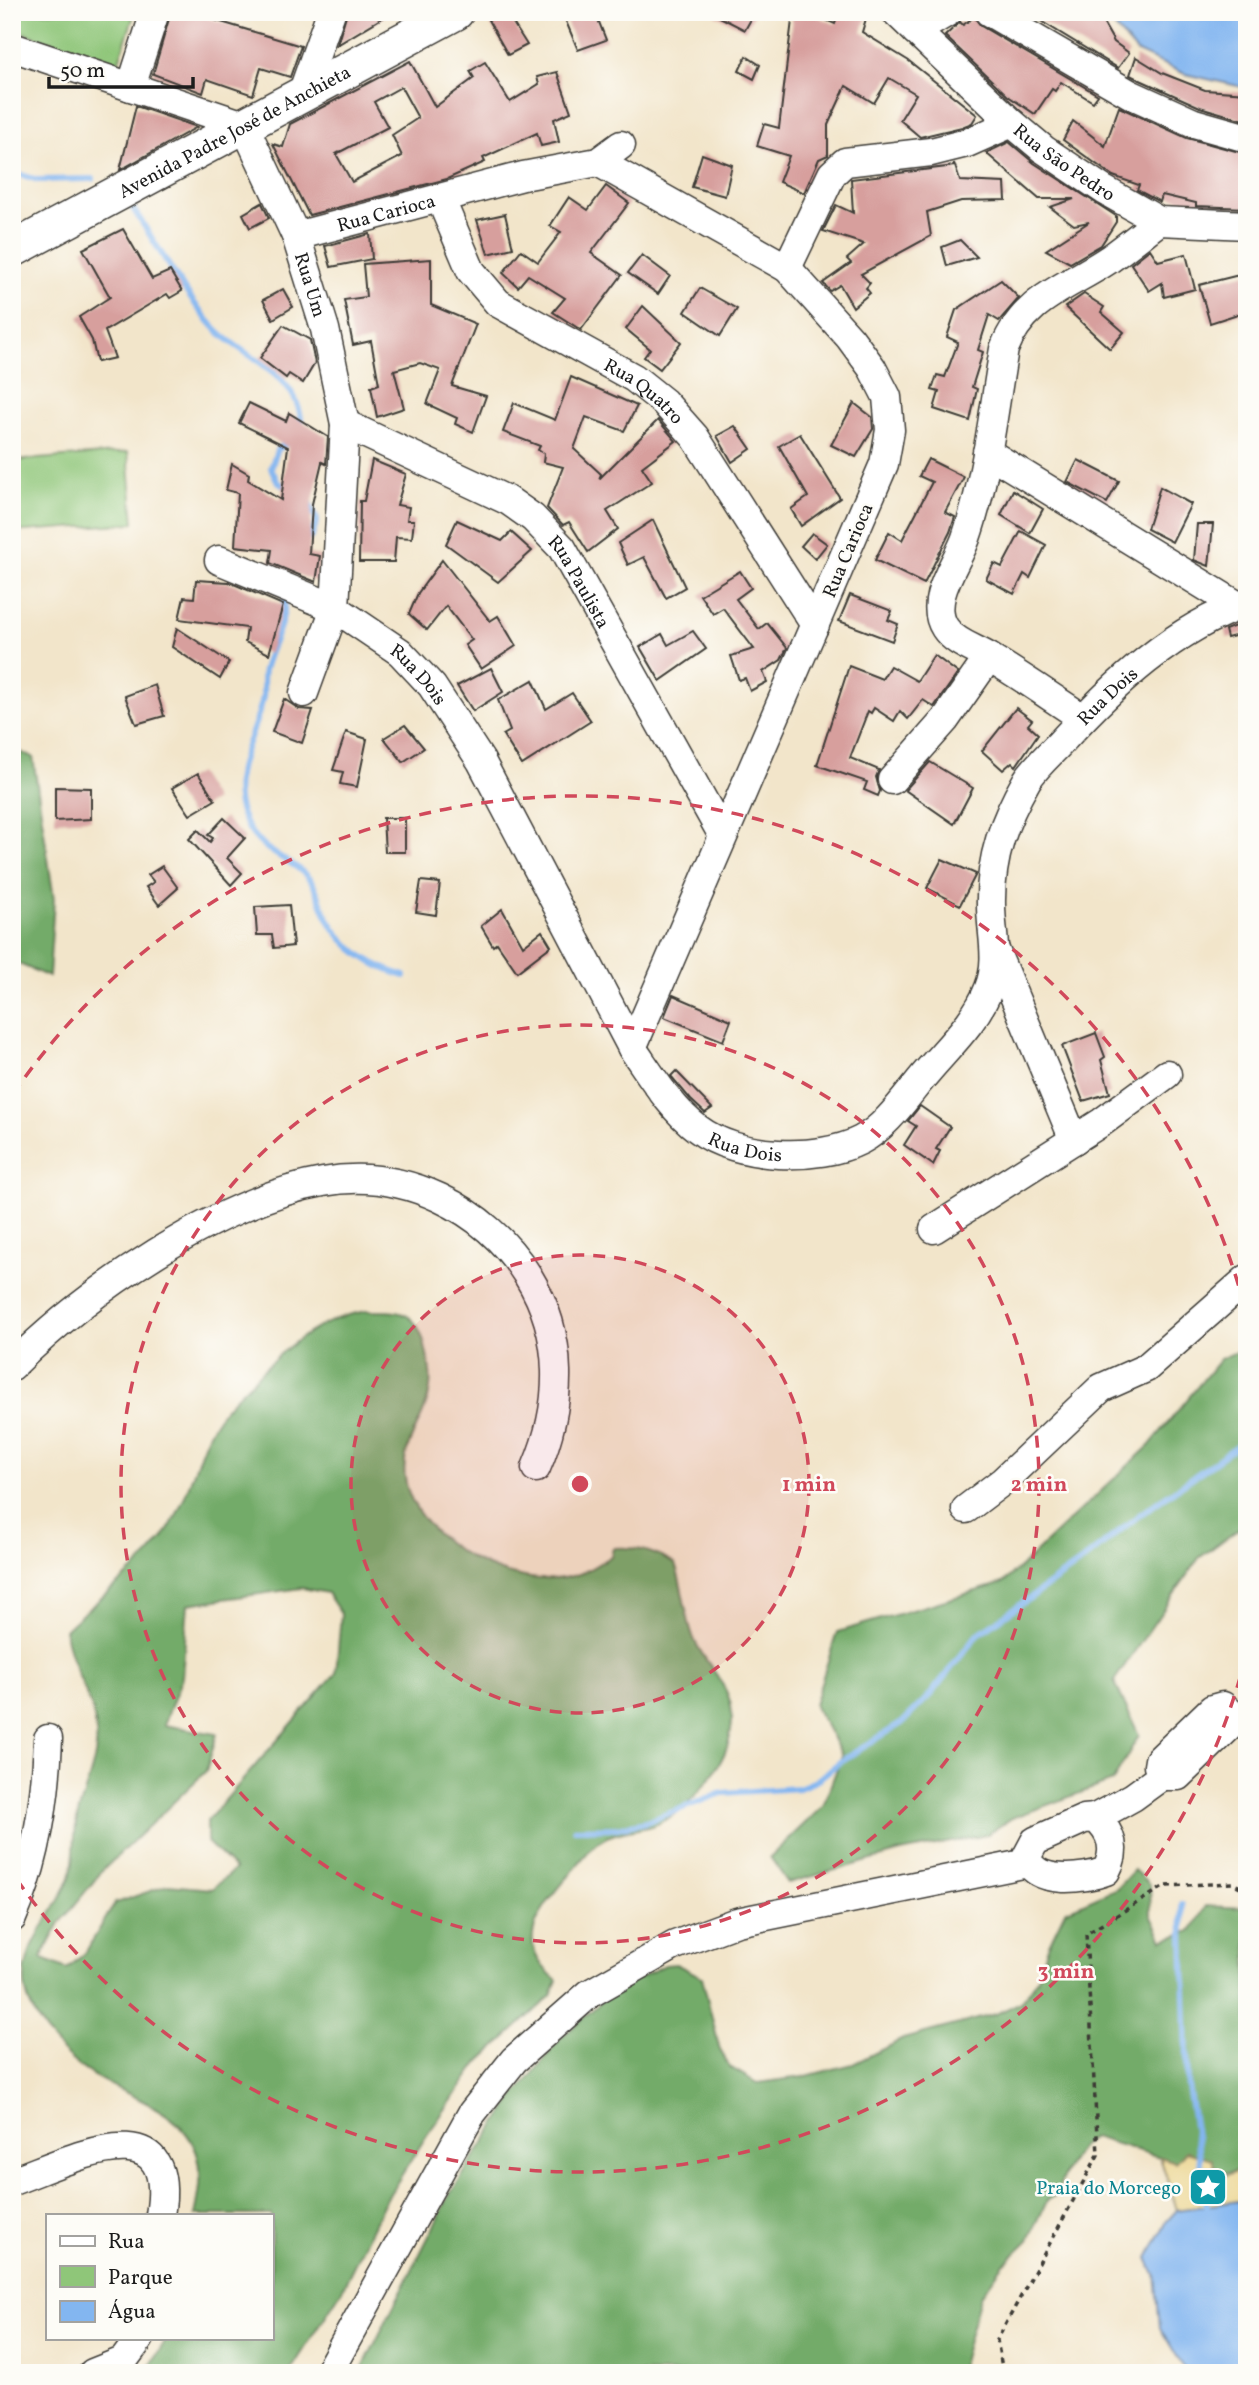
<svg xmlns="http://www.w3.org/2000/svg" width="1259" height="2385" font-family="Vollkorn,serif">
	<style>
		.green { fill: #8fc679; stroke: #56714a; stroke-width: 2 }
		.forest { fill: #73ab69; stroke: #486442; stroke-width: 2; fill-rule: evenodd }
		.sand { fill: #eeda9e; stroke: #857b5d; stroke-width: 2 }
		.water { fill: #83b6f0; stroke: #506986; stroke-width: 2 }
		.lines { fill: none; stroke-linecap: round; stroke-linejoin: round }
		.stream { stroke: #83b6f0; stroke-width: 6 }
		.building { fill: #d79f9d; fill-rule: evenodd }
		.minor-casing { stroke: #3c3a36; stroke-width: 31 }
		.major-casing { stroke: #3c3a36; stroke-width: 38 }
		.path { stroke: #3c3a36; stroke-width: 3.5; stroke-dasharray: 5 5; stroke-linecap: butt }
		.minor { stroke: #fff; stroke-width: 28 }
		.major { stroke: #fff; stroke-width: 35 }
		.ring { fill: none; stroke: #d1495b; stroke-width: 3.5; stroke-dasharray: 12 9 }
		.labels { text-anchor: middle; stroke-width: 5; stroke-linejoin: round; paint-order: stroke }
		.street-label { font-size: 19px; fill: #1c1c1c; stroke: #fdfcf7 }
		.culture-label { font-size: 19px; fill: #0d838f; stroke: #fdfcf7; text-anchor: end }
		.centre { fill: #d1495b; stroke: #fdfcf7; stroke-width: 3.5 }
		.ring-label { font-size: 21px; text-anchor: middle; font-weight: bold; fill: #d1495b; stroke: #fdfcf7; stroke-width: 5; stroke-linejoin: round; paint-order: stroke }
	</style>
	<rect width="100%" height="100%" fill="#fdfcf7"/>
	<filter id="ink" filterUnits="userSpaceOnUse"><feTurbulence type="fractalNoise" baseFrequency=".0143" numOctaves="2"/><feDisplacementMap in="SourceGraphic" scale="14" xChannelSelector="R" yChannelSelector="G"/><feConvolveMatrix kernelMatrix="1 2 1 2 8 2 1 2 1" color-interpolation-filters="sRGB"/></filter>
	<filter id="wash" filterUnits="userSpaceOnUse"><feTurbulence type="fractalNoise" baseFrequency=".00686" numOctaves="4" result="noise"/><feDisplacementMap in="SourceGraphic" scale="28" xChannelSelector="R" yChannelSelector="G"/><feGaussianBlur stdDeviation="1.57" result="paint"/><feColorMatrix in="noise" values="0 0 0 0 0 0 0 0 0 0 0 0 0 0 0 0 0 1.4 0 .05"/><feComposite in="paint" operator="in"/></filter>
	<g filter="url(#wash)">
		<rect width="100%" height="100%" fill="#f2e5ca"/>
		<g class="green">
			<path d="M12,12H135L118,64L12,29Z"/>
			<path d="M128,452L134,523L12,532V461Z"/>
		</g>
		<g class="forest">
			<path d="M12,749L33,757L54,899L49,977L12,961Z"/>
			<path d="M366,1311C400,1311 416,1309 425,1346C428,1360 432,1373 430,1388C426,1421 400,1443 405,1478C415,1544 518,1596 579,1574C590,1570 601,1562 611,1556L613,1548C638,1546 653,1552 675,1564C683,1586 686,1622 695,1641C712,1676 740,1690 730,1736C724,1767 694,1802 667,1819C649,1831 627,1828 607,1837C591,1845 581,1861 570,1874C540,1911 510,1943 557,1980L551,1996L479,2062L427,2135L384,2203L341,2292L289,2373H146L167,2338H271V2215H195C199,2196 203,2176 198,2157C183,2104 118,2097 79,2066C59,2051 40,2027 30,2004C9,1955 55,1919 70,1877C76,1858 73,1838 77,1819C82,1794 94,1773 96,1747C100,1705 70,1671 65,1630C99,1596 141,1572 168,1530C186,1502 194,1467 207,1437C219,1411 235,1398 254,1379C286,1346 319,1319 366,1311ZM302,1588L327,1593L341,1614L336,1673L207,1821V1842L235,1869L212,1889L168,1885L115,1903L85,1953L67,1969L41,1958L60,1923L102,1871L206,1771L217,1734L164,1725L182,1677L188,1604Z"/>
			<path d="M1247,1347V1523L1199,1558L1114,1681L1139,1735L1113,1781L1012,1818L986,1835L901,1852L788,1883L770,1857L823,1806L842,1755L814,1705L837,1632L1003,1583L1150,1445L1220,1359Z"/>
			<path d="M1134,1870L1150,1885L1151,1915L1163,1940L1191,1931L1206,1906L1247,1908V2169L1217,2174L1093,2137C1075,2145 1063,2176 1056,2195L1047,2201L1029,2240L1003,2265L980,2297L959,2373H360L450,2194L515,2096L560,2039L613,1991L665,1965L676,1964L702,1977L720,2050L730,2067L757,2083L802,2077L853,2064L903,2039L996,2014L1021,2002L1038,1978L1048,1946L1065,1911L1117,1888Z"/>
		</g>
		<path class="sand" d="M1186,2151L1212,2159L1217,2174L1227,2175L1246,2168V2200L1177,2210L1160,2157L1176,2162Z"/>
		<g class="water">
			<path d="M1101,12H1247V88L1185,74L1137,52Z"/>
			<path d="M1246,2200L1247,2373H1187L1160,2328L1155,2274L1148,2258L1166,2222L1177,2210Z"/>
		</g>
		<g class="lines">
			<g class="stream">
				<path d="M12,172L38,180L93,179"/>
				<path d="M132,207C158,246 182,292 214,327C245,361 300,371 302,428"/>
				<path d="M288,489L278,482L271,468L277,450L290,441"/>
				<path d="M305,541L312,536L317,520L309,502"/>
				<path d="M285,594C285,629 272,639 264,670C262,679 264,688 263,697C253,745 217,786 253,835C268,855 296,861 311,881C319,893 322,908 329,920C344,948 375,968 405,976"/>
				<path d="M575,1829L617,1828L646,1822L722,1793L799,1788L816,1781L841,1761L902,1723L931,1694L977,1635L1081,1562L1138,1516L1247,1439"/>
				<path d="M1182,1904L1188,2086L1208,2212"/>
			</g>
		</g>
		<g id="blocks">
			<g class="building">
				<path d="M171,12H188L301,46L290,77L261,68L253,95L207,79L203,93L153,74Z"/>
				<path d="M347,12H392L337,45Z"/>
				<path d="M506,12L527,45L508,55L488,20Z"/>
				<path d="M562,12H595L606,40L578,50Z"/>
				<path d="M710,12H755L745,30Z"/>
				<path d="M793,12H807L835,24L839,12H868L862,32L909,61L977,115L972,123L962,127L920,137L900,120L916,94L889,78L874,103L846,86L828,125V155L819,159L804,193L779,182L789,156L757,146L764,124L779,128Z"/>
				<path d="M1026,12H1097L1114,42L1129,53L1118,68Z"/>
				<path d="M974,17L981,26L1098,95L1093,102L1061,82L1055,91L1052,89L1035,114L1008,96L945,36L960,22L963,25Z"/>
				<path d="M746,56L760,65L754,79L739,71Z"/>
				<path d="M1136,57L1162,73L1205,90L1247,93V121L1200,107L1138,79L1130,75Z"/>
				<path d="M410,61L435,107L474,78L470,71L485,62L510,102L539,84L537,77L557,72L571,112L554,119L559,142L541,146L537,133L483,158L485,162L447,179L309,215L273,144L283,147L290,124ZM401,87L418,118L392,135L402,156L352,182L336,154L388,127L374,102Z"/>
				<path d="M136,106L197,127L120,170Z"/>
				<path d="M1119,107L1187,138L1247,154V208L1196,206V203L1162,195L1160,202L1137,190L1139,185L1113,176L1063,140L1073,121L1105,146Z"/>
				<path d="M1009,142L1034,163L1116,216V222L1101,245L1070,263L1046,250L1089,222L1074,225L1050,207L1074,199H1039L986,153Z"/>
				<path d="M702,154L732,165L725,196L692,187Z"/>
				<path d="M954,163L960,181L1005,183L1006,200L961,201L927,212L931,236L861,274L870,283L866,288L870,293L853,307L840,285L830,291L823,283L851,263L847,259L864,244L823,231L836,205L853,213L851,179L954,166Z"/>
				<path d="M606,186L629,203L591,253L622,275L581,330L553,312L565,298L528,275L518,287L503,273L521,250L538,262L561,232L550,226L569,197L588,210Z"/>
				<path d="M262,203L269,218L250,228L243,214Z"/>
				<path d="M505,214L513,248L488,254L477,220Z"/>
				<path d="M123,229L152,279L170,271L182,291L170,298L167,294L105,331L115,358L97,362L92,340L79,317L110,297L83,249Z"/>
				<path d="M370,234L372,259L331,267L325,246Z"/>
				<path d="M960,240L977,257L947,266L942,247Z"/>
				<path d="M1150,249L1158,261L1186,254L1195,289L1164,297L1162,283L1149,291L1131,264Z"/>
				<path d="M642,255L670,276L658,294L628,273Z"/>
				<path d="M431,259V305L476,324L452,386L486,396L473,432L455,424L457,418L427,404L440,370L420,363L394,370L404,408L377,417L371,387L379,384L371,341L353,345L344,300L366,297L363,264Z"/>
				<path d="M1247,273V311L1210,323L1199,285Z"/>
				<path d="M1001,280L1019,298L999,321L989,315L978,350L983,352L972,387L977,389L970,421L934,409L939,392L932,390L937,375L945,377L958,342L947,337L956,310Z"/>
				<path d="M700,288L737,309L720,336L685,312Z"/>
				<path d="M283,289L293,307L273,319L263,300Z"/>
				<path d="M1084,294L1104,307L1101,312L1124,332L1110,349L1065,307Z"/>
				<path d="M643,306L681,342L660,369L644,357L650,349L626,329Z"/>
				<path d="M283,325L310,340L315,363L303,383L289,374L286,378L260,358Z"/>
				<path d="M571,377L637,406L624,431L586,417L574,449L601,474L599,479L658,420L676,441L642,467L652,482L607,511L618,529L588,552L569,522L563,525L547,508L563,467L543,462L544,454L538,450L540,446L503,432L514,403L555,420Z"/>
				<path d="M249,403L286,421L289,413L328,437L326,464L322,462L312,504L309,554L320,556L316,582L270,563L272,550L235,546L238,493L226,490L232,464L249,474L248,480L281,500L288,447L239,423Z"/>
				<path d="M854,403L872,417L873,429L856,457L831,445Z"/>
				<path d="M735,426L751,449L732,462L717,436Z"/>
				<path d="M800,434L840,498L801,526L791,509L808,497L779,446Z"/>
				<path d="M928,459L964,477L945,512L955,517L950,532L924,584L875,560L889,532L902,540L932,482L919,476Z"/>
				<path d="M372,460L406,474L397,505L409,507L407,520H414L412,538L396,537L394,562H359L360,501H364Z"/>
				<path d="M1078,460L1119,481L1107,503L1067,482Z"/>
				<path d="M1160,487L1191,504L1172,542L1147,529Z"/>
				<path d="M1013,490L1043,509L1030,533L1001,515Z"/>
				<path d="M457,520L502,541L511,532L532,551L498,582L446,544Z"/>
				<path d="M653,520L685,587L666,598L644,557L628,565L618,543Z"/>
				<path d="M1197,524H1213L1209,566L1194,560Z"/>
				<path d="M1021,531L1046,545L1030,578L1024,574L1014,594L986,579L994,563L1002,567Z"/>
				<path d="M812,533L827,544L815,559L801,546Z"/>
				<path d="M442,560L490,621L498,616L516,646L481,669L465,645L472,640L446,606L427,630L409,614L418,593Z"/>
				<path d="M740,571L751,588L736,599L759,629L767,623L787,648L781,660L763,672L767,682L750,691L745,678L739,680L731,656L754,649L723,608L713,614L700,595Z"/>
				<path d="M196,580L229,582L283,605L269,654L245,642L247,628L179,619L184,597L194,598Z"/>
				<path d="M850,595L892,611L888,620L898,624L892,641L839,621Z"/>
				<path d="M1243,623L1246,633L1227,638L1225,630Z"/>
				<path d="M177,628L229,662L220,679L172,647Z"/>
				<path d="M693,631L706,649L660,681L640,647L662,634L668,645Z"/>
				<path d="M934,655L958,673L934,707L923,700L908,719L900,711L894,721L874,708L871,713L868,711L850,758L879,770L876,777L880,791L878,796L864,790L867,782L817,765L849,666L882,679L890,666L917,681Z"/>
				<path d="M491,668L503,692L473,711L457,686Z"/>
				<path d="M533,680L546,709L572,693L591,721L522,765L503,735L510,731L498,700Z"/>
				<path d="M155,685L164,716L136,724L125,696Z"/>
				<path d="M284,699L299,709L313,710L302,743L272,732Z"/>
				<path d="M1016,708L1032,720L1028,725L1038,734L1016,766L1012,762L1003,770L982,751Z"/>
				<path d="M405,725L424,748L403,762L384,738Z"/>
				<path d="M346,732L367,739L357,787L340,784L343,772L333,770Z"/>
				<path d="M930,762L973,788L954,824L905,790Z"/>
				<path d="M198,773L215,800L190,815L172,788Z"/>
				<path d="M55,787L91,788V819L55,821Z"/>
				<path d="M224,818L245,838L227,858L242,873L231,885L189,839L198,830L210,842L213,838L208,835Z"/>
				<path d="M383,818H405V852H385Z"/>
				<path d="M942,859L976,874L960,905L927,888Z"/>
				<path d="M162,866L178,888L159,905L146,887L154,882L148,875Z"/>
				<path d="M421,881L440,883L436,915L416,912Z"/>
				<path d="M289,905L293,946L274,948L272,935H257L255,907Z"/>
				<path d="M502,909L523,946L542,931L551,946L517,972L497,943L493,946L481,926Z"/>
				<path d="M673,995L731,1020L723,1041L664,1017Z"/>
				<path d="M1096,1033L1105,1057L1101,1060L1110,1093L1083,1101L1062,1046Z"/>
				<path d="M676,1071L712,1108L705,1113L691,1100L671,1076Z"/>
				<path d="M920,1106L950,1127L936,1149L940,1151L933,1165L904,1145L916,1126L908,1121Z"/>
			</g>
		</g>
	</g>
	<g filter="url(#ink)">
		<use href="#blocks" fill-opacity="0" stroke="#3c3a36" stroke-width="2"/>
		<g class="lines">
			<g class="minor-casing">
				<g id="minor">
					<path id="s1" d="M896,12L1012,123L1043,149L1104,190L1159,221L1247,225"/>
					<path d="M989,12L1130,94L1194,123L1247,138"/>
					<path d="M916,31L948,12"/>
					<path id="s2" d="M12,47L244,125L296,236L325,329L345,424L335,608L304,693"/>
					<path d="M131,87L155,12"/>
					<path d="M302,94L331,12"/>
					<path d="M598,162L787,268L850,338L872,368L887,397L890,430L884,464L632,1048"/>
					<path id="s3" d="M441,200L471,271L498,303L634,378L664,402L695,437L815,625"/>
					<path id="s4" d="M296,236L523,176L598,162L621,145"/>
					<path d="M787,268L832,174L845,162L931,152L967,143L1012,123"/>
					<path id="s5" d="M345,424L509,501L533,518L562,548L722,834"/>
					<path d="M987,452L1238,606"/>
					<path id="s6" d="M219,560L335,608L400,652L432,686L481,761L632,1048C651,1075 671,1109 698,1129C737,1159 818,1162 861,1140C888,1126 907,1095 927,1072C949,1046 977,1020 989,988C1000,960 991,933 991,905C990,858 1004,820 1027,780C1036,766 1051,753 1062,741C1113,685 1174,628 1247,603"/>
					<path d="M1083,718C1052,698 1021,676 989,657C974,648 955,643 945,628C927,600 957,564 966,538C987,477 993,412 1004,349C1024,298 1066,288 1108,260C1125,248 1142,234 1159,221"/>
					<path d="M892,780L945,720L989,657"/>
					<path d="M995,950L1074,1140"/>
					<path d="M934,1229L1102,1122L1167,1074"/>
					<path d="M12,1366C86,1292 219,1200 323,1182C403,1167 486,1208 528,1276C565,1336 563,1405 536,1468"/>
					<path d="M966,1509L1003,1481L1101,1388L1146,1368L1247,1279"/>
					<path d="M1223,1706L1232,1714V1724L1178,1776H1162L1158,1766L1159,1760L1212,1709Z"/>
					<path d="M1095,1818C1113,1833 1117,1851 1106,1871C1085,1879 1032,1886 1027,1856L1035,1841L1084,1819Z"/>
					<path d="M1095,1818L1133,1797L1162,1776"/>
					<path d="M12,1918C37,1861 46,1801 48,1739"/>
					<path d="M12,2181C69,2161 179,2102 160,2215"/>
					<path d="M93,2373L123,2361L140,2338"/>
					<path d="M328,2373L472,2113L514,2060L589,1994L675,1945L737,1922L1028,1863"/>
				</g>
			</g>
			<g class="major-casing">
				<g id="major">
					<path id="s7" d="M12,250L456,12"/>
				</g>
			</g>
			<path class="path" d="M1003,2373L997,2340L1098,2155L1086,1934L1165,1886L1232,1883L1247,1890"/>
			<use href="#minor" class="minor"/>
			<use href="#major" class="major"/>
		</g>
	</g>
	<circle cx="580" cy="1484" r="229" fill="#d1495b" fill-opacity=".12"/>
	<g class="ring">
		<circle cx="580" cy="1484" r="229"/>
		<circle cx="580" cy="1484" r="459"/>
		<path d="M1246 1656A688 688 0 0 1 13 1874M13 1094A688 688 0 0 1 1246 1312"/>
	</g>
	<defs>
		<g id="sight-square" transform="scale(2.0125)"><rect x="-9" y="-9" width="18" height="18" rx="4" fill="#0f9aa8" stroke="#fdfcf7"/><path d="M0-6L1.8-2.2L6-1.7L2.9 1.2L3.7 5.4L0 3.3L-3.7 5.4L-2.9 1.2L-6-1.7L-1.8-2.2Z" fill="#fff"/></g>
	</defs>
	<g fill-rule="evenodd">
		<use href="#sight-square" x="1208" y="2187"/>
	</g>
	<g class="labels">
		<g class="street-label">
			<text dy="7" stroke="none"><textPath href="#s7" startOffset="252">Avenida Padre José de Anchieta</textPath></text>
			<text dy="7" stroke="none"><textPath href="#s1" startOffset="226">Rua São Pedro</textPath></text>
			<text dy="7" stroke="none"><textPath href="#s4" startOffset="93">Rua Carioca</textPath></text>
			<text dy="7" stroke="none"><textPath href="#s2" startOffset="418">Rua Um</textPath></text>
			<text dy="7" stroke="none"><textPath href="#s3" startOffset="290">Rua Quatro</textPath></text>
			<text transform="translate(847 550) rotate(-67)" y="7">Rua Carioca</text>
			<text dy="7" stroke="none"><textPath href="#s5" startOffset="290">Rua Paulista</textPath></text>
			<text dy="7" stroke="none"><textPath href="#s6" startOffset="233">Rua Dois</textPath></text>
			<text dy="7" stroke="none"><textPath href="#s6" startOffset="1472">Rua Dois</textPath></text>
			<text dy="7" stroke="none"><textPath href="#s6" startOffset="821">Rua Dois</textPath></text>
		</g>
		<g class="culture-label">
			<text x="1181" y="2194">Praia do Morcego</text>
		</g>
	</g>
	<circle cx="580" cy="1484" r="10" class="centre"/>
	<g class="ring-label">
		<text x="809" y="1491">1 min</text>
		<text x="1039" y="1491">2 min</text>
		<text x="1066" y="1978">3 min</text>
	</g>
	<rect width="1259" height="2385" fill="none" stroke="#fdfcf7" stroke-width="42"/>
	<rect x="46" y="2214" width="228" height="126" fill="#fdfcf7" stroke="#a3a29f" stroke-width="2"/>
	<rect x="60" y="2236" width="35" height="10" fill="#ffffff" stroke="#a3a29f" stroke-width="2"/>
	<text x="108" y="2248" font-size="21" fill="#1c1c1c">Rua</text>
	<rect x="60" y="2266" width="35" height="21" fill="#8fc679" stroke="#a3a29f" stroke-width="2"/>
	<text x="108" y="2284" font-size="21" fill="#1c1c1c">Parque</text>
	<rect x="60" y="2301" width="35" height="21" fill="#83b6f0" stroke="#a3a29f" stroke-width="2"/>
	<text x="108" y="2318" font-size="21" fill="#1c1c1c">Água</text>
	<path d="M49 77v10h144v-10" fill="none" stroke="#1c1c1c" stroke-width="3.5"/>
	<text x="60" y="77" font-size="21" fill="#1c1c1c" stroke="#fdfcf7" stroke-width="5" paint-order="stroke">50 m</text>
</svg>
